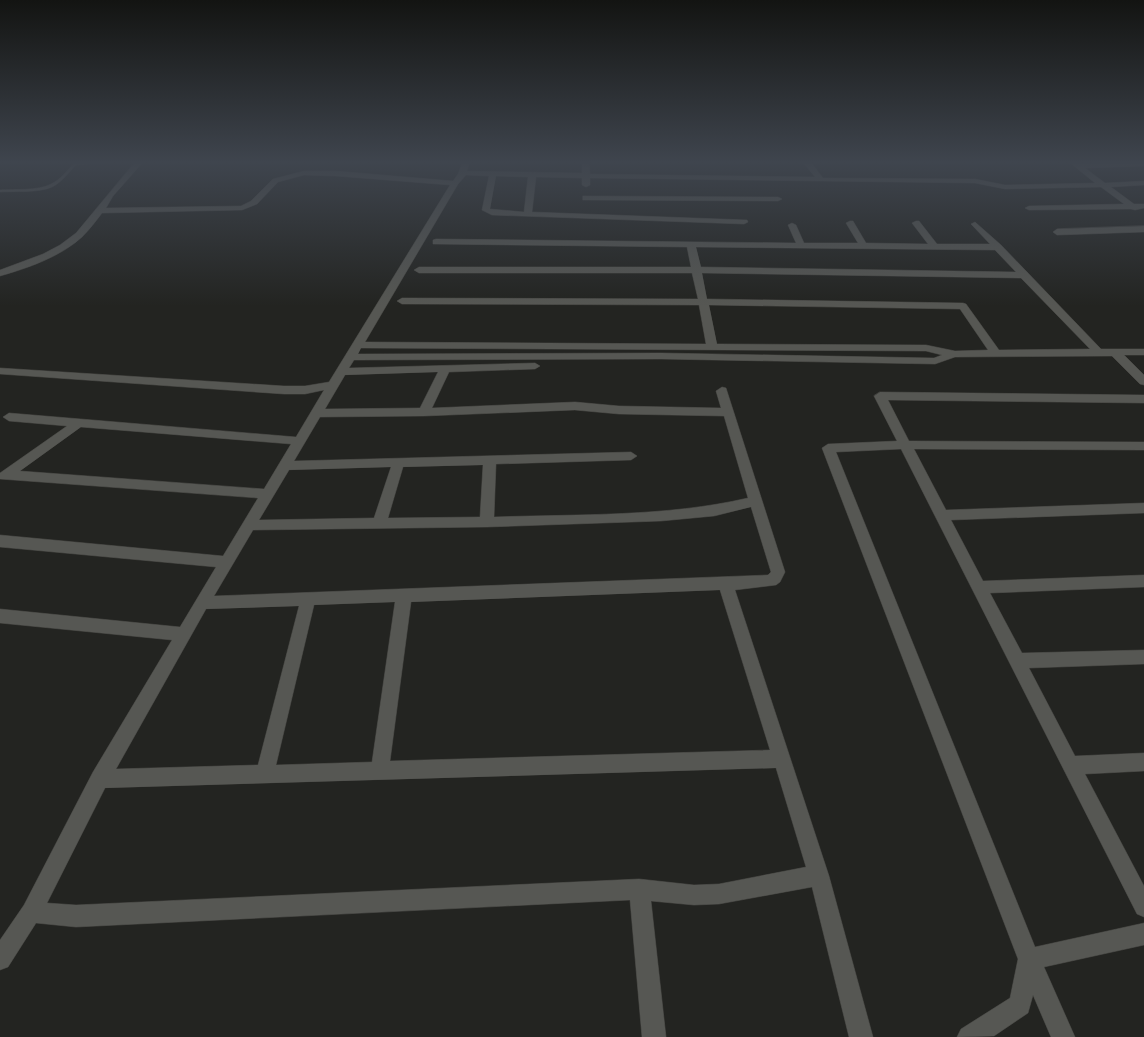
<svg xmlns="http://www.w3.org/2000/svg" width="1144" height="1037" font-family="'Playfair Display',serif">
	<style>
		.lines { fill: none; stroke-linecap: round; stroke-linejoin: round }
		.service-casing { stroke: #40403d; stroke-width: 1 }
		.minor-casing { stroke: #40403d; stroke-width: 1 }
		.service { fill: #565753; fill-rule: evenodd }
		.minor { fill: #565753; fill-rule: evenodd }
	</style>
	<rect width="100%" height="100%" fill="#232421"/>
	<g class="lines">
		<g class="service-casing">
			<path id="service" d="M103,161H115L113,162L76,165C69,172 62,182 52,187C39,193 15,191 0,192V190C14,189 38,191 51,184C60,180 67,171 74,163Z"/>
		</g>
		<g class="minor-casing">
			<g id="minor">
				<path d="M136,161H144L113,196L106,208L241,206L251,201L273,179L304,171H336L453,181L458,174L463,161H470L467,171L582,173V161H589L590,174L815,177L802,161H810L823,178L975,179L1005,185L1095,183L1068,161H1075L1079,164L1144,162V166L1085,168L1105,183L1144,181V185L1111,187L1134,204H1144V208L1135,210L1131,209L1029,210L1025,208L1029,206L1124,204L1101,187L1005,189L975,183L590,178V185L586,187L582,185V178L536,177L532,212L747,220L748,222L744,224L492,215L482,210L489,176L466,175L458,184L365,342L706,344L699,305L402,304L397,301L402,298L698,299L692,273H419L414,270L419,267H691L687,247L433,244V240L436,239L796,243L788,225L792,223L796,225L804,243H858L846,223L850,221H853L866,243L928,244L912,223L916,221H919L937,244H990L971,224L975,222L1001,245L1101,349H1144V355H1124L1144,375V385L1140,384L1112,356L955,357L935,364L661,359L354,360L349,368L535,363L540,366L535,369L449,372L432,408L575,402L619,406L721,408L716,391L722,387L726,388L785,572L780,582L776,585L735,590L829,876L873,1037H849L812,887L719,904L694,905L651,901L666,1037H642L630,900L76,927L36,923L8,967L0,970V940L24,905L93,772L172,640L0,623V609L180,627L216,567L0,547V535L223,556L258,498L0,479V473L67,426L9,421L3,417L9,413L296,437L324,390L305,394H284L0,374V368L284,386H305L329,382L450,185L336,176L304,175L278,182L257,204L242,210L102,213C96,221 89,230 82,237C60,257 28,268 0,276V270L43,254L60,245L76,233ZM496,176L528,177L524,212L490,209ZM696,247L995,250L1016,272L701,267ZM702,273L1021,278L1090,349L999,350L966,304L963,303L707,299ZM709,305L960,309L988,350L955,351L926,345L717,344ZM361,348L926,351L942,355L934,358L661,353L358,354ZM438,372L420,408L325,409L345,375ZM575,410L619,414L724,416L748,498C666,517 579,514 494,517L496,464L631,460L637,456L631,452L294,461L320,417L424,416ZM81,427L291,444L264,489L20,471ZM483,465L480,517L388,518L403,467ZM391,467L374,518L259,520L289,470ZM751,507L771,572L768,575L214,596L253,530L487,527L661,521L714,516ZM720,590L770,750L390,761L411,602ZM395,602L372,762L276,765L314,605ZM299,606L258,765L116,769L206,609ZM776,768L806,867L719,884L694,885L639,879L76,905L47,903L105,788Z"/>
				<path d="M934,161H958C953,165 939,165 934,161Z"/>
				<path d="M583,196L778,197L782,199L778,201L586,200H583Z"/>
				<path d="M1144,226V232L1057,235L1053,232L1057,229Z"/>
				<path d="M880,392L1144,395V403L888,400L909,441L1144,442V450L914,449L946,510L1144,503V513L951,520L983,581L1144,575V587L990,593L1022,653L1144,650V664L1029,668L1075,756L1144,753V771L1085,774L1144,886V917L1137,914L901,449L836,452L1035,947L1144,923V945L1044,967L1075,1037H1051L1033,995L1028,1013L994,1036L957,1037L961,1029L1010,998L1018,959L822,448L828,444L897,441L874,396Z"/>
			</g>
		</g>
		<use href="#service" class="service"/>
		<use href="#minor" class="minor"/>
	</g>
	<linearGradient id="sky" x2="0" y2="1"><stop stop-color="#131412"/><stop offset="0.53" stop-color="#3f454e"/><stop offset="1" stop-color="#3f454e" stop-opacity="0"/></linearGradient>
	<rect width="1144" height="306" fill="url(#sky)"/>
</svg>
